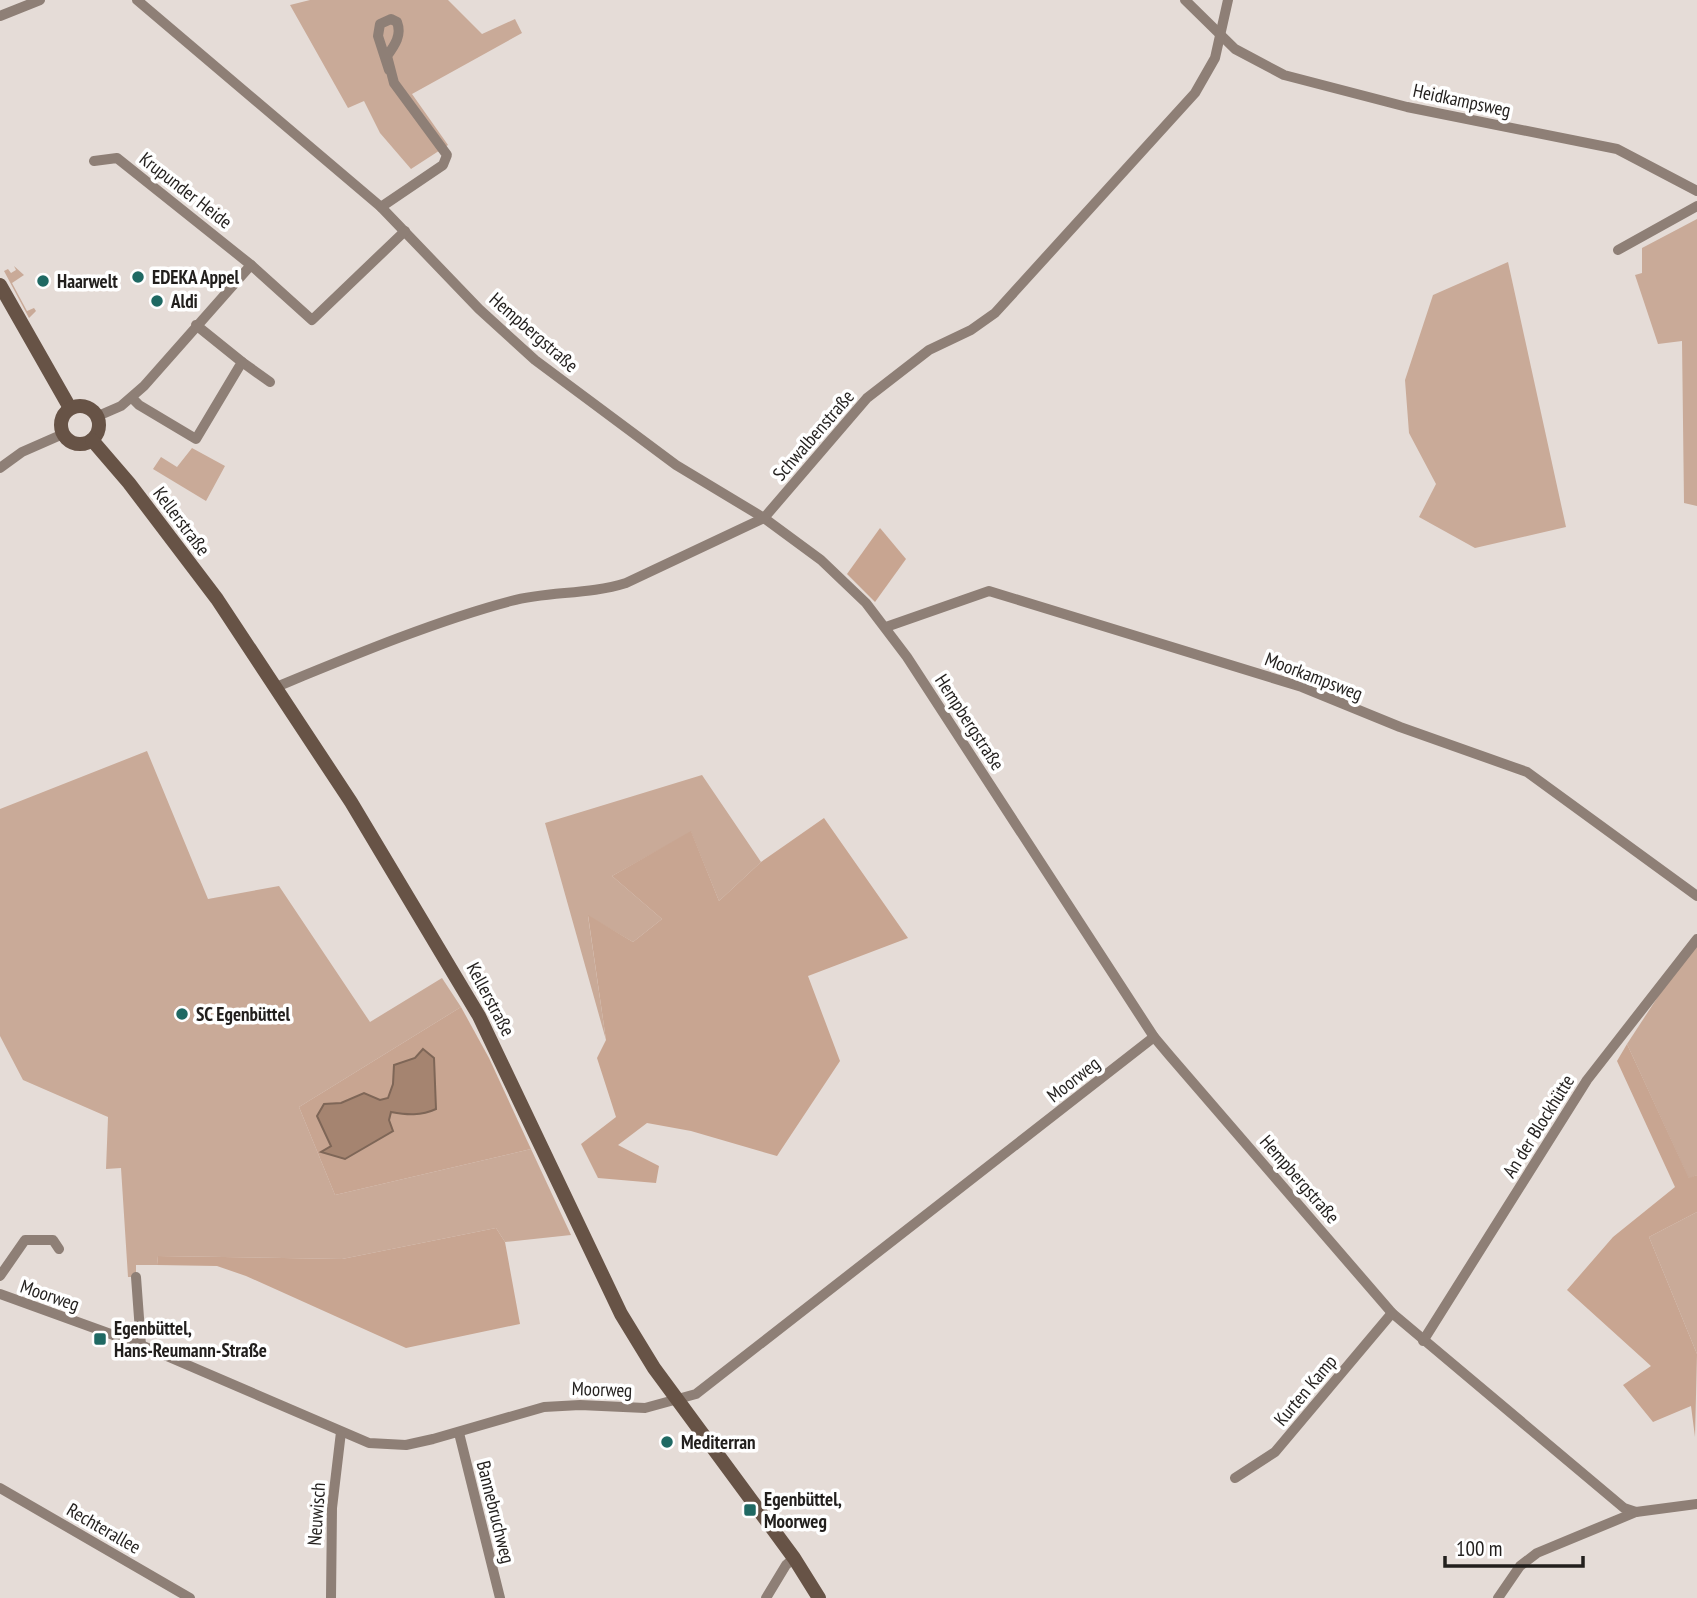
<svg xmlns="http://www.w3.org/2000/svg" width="1697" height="1598" font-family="'PT Sans Narrow',sans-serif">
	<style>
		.green { fill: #c9aa98 }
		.forest { fill: #c8a591 }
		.water { fill: #a58470; stroke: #7e6657; stroke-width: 2 }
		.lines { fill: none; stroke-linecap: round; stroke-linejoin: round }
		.street { stroke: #8e7f76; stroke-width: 10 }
		.secondary { stroke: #675346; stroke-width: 14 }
		.poi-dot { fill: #1f6963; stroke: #fff; stroke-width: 2.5 }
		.labels { text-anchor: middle; stroke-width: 7; stroke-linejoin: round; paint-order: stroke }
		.street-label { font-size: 19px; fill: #221f1d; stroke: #fff }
		.poi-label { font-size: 19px; font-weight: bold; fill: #221f1d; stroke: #fff; text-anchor: start }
	</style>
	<rect width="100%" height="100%" fill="#e5dcd7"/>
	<g class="green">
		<path d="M310,0H448L482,34L515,19L522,33L412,94L448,145L411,169L380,133L364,101L348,108L290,5Z"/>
		<path d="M1697,219V506L1684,503L1682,341L1658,344L1635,275L1642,273V248Z"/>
		<path d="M1508,262L1566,527L1475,548L1419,517L1436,484L1409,433L1405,380L1433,295Z"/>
		<path d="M14,266L24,275L12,283L27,311L34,308L36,311L29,318L4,271L8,269L11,273L16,270Z"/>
		<path d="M192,448L225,466L206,501L153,469L161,457L177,467Z"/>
		<path d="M147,751L208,899L279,886L370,1022L442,978L461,1007L299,1107L335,1195L531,1149L571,1235L505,1242L496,1228L342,1259L158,1256L157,1265H136V1277H128L121,1168L106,1169L108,1117L23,1080L0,1036V809Z"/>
		<path d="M702,775L761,862L719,901L691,832L612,876L662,919L633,942L588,916L606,1040L545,823Z"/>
		<path d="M1697,937V1175L1689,1179L1627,1044Z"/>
		<path d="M1697,1212V1354L1649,1237Z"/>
	</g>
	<g class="forest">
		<path d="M880,528L906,559L875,602L847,574Z"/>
		<path d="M824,818L908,938L808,976L840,1061L777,1156L691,1131L647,1123L618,1145L659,1166L656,1183L598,1178L581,1144L616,1117L597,1058L606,1040L588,915L633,942L662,919L612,876L691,831L719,901L761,862Z"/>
		<path d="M461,1007L489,1058L531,1149L335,1195L299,1107Z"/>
		<path d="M1627,1044L1689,1178L1697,1175V1212L1649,1237L1697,1354L1695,1437L1691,1406L1653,1422L1623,1385L1651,1366L1567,1290L1613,1237L1675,1187L1617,1061Z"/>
		<path d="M496,1228L505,1242L520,1324L406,1348L246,1276L217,1266L157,1265L158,1256L342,1259Z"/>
	</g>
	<path class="water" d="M423,1049L434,1058L436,1109C421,1116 407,1115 391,1112L389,1120L393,1131L345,1159L321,1152L331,1146L317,1116L324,1104L341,1103L364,1093L380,1100L388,1098L393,1084L394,1065L415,1058Z"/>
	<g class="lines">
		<g class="street">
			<path d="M137,0L381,207L479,309L535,360L676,465L764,518L821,560L866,603L907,657L1154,1037L1170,1056L1392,1313L1624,1508L1636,1512L1697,1504"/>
			<path d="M1185,0L1235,49L1284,75L1407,107L1617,149L1697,191"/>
			<path d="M0,16L40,0"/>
			<path d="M94,161L117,158L251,265"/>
			<path d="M381,207L443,165L447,155L394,83L387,56C395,45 402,35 397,22L391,19L380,24L378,36L389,70"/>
			<path d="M1618,250L1697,206"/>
			<path d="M242,362L270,382"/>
			<path d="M132,398L139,405L196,439L242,362L196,325"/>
			<path d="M98,416L121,406L144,386L251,265L312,320L405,231"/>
			<path d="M0,468L22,452L63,434"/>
			<path d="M886,627L989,591L1302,687L1400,727L1527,772L1697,896"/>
			<path d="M276,687C349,657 435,621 511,601C549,591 588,595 626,583L764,518L867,398L929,350L971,330L995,313L1195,93L1215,58L1228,0"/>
			<path d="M0,1276L25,1240H53L59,1249"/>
			<path d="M136,1277L141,1345"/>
			<path d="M0,1294L141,1345L369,1443L406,1445L433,1439L544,1407L580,1405L645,1408L696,1394L1154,1037"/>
			<path d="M1423,1341L1587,1080L1697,939"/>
			<path d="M459,1433L500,1598"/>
			<path d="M1235,1478L1275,1452L1392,1313"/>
			<path d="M0,1488L190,1598"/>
			<path d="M331,1598L332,1508L341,1432"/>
			<path d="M766,1598L786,1565L794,1558"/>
			<path d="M1498,1598L1520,1566L1537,1553L1636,1512"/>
		</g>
		<g class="secondary">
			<path d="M0,285L70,408"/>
			<circle cx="80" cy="425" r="19"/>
			<path d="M92,440L129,483L217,599L351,802L479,1016L621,1314L654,1368L794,1558L819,1598"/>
		</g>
	</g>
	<g class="poi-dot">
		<circle cx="138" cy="277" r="7"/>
		<circle cx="43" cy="281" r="7"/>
		<circle cx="157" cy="301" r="7"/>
		<circle cx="182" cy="1014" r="7"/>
		<rect x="93" y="1332" width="14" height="14" rx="3.5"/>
		<circle cx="667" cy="1442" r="7"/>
		<rect x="743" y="1503" width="14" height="14" rx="3.5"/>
	</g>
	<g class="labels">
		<g class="street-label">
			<text transform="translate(1462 100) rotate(12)" y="7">Heidkampsweg</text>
			<text transform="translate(186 190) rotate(38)" y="7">Krupunder Heide</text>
			<text transform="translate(534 332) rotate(41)" y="7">Hempbergstraße</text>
			<text transform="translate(813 435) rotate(-49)" y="7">Schwalbenstraße</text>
			<text transform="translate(182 521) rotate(53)" y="7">Kellerstraße</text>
			<text transform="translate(1314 676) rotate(21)" y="7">Moorkampsweg</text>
			<text transform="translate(970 722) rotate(57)" y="7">Hempbergstraße</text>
			<text transform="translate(491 999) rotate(62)" y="7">Kellerstraße</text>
			<text transform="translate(1073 1079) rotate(-38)" y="7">Moorweg</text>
			<text transform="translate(1538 1126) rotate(-58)" y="7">An der Blockhütte</text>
			<text transform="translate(1300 1179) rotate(49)" y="7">Hempbergstraße</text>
			<text transform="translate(50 1295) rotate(19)" y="7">Moorweg</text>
			<text transform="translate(602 1389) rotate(2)" y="7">Moorweg</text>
			<text transform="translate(1305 1390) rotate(-50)" y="7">Kurten Kamp</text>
			<text transform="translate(496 1512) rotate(76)" y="7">Bannebruchweg</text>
			<text transform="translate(316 1514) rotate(-86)" y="7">Neuwisch</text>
			<text transform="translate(104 1528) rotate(30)" y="7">Rechterallee</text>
		</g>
		<g class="poi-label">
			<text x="152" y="284">EDEKA Appel</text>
			<text x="57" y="288">Haarwelt</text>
			<text x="171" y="308">Aldi</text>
			<text x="196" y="1021">SC Egenbüttel</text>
			<text x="114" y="1335">Egenbüttel,<tspan x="114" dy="22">Hans-Reumann-Straße</tspan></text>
			<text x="681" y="1449">Mediterran</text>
			<text x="764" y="1506">Egenbüttel,<tspan x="764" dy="22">Moorweg</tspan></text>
		</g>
	</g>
	<path d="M1445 1556v10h138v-10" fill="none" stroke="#221f1d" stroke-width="3.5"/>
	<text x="1456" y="1556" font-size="21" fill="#221f1d" stroke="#ffffff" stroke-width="5" paint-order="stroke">100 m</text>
</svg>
